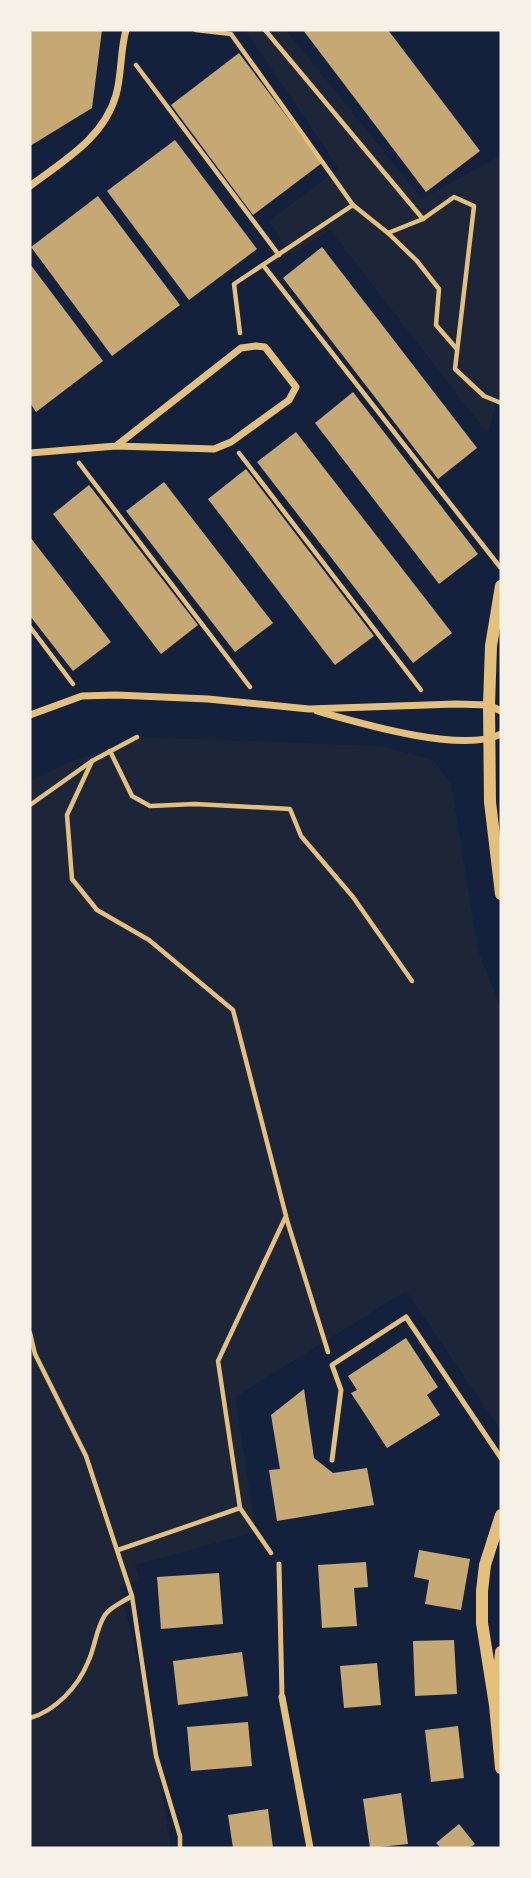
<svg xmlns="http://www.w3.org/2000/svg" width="531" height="1878" font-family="'PT Sans Narrow',sans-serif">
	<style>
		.green { fill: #1d2539 }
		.building { fill: #c6a872 }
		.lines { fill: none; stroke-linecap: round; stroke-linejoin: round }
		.path { stroke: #e5c07b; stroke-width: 4.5 }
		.service { stroke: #e5c07b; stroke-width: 5 }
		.minor { stroke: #e5c07b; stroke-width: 7 }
		.tertiary { stroke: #e5c07b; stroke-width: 12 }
	</style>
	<rect width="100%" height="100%" fill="#14213d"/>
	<g class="green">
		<path d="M245,30H286L422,199L499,156L501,159V385L488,434L330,230L291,255L269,221L339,168Z"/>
		<path d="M137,737L382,746L433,760L451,784L478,950L501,1009V1430L406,1291L235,1397L256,1532L135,1565L140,1582L122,1584L120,1590L147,1700L171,1848H30V781L63,765Z"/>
	</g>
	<g class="building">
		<path d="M30,30H102L92,108L30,146Z"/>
		<path d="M303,30H388L480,151L426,192Z"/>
		<path d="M239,53L322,163L253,215L171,105Z"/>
		<path d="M175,140L257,249L189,300L107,191Z"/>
		<path d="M98,196L180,305L112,356L31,247Z"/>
		<path d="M322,247L477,448L438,479L283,278Z"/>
		<path d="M30,264L103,361L36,412L30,403Z"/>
		<path d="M353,392L478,554L439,584L315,423Z"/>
		<path d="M296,432L452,633L413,663L257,462Z"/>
		<path d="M246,469L374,636L335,665L208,499Z"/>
		<path d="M164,482L273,623L235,652L126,511Z"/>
		<path d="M89,485L198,625L161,654L53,514Z"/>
		<path d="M30,537L111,642L73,671L30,616Z"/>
		<path d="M406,1338L438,1387L427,1395L440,1415L387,1448L351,1393L357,1390L348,1376Z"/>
		<path d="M304,1389L314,1458L333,1473L367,1468L374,1505L277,1521L269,1470L280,1469L271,1415Z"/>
		<path d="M419,1550L470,1559L461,1610L425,1604L429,1580L414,1577Z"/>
		<path d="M366,1562L368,1587L354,1588L357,1626L322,1628L318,1565Z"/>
		<path d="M219,1573L223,1624L161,1629L157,1577Z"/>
		<path d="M454,1640L457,1694L415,1696L413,1641Z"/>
		<path d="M242,1652L248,1696L178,1705L173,1661Z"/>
		<path d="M377,1663L381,1705L344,1708L340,1666Z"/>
		<path d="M248,1722L252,1766L191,1771L187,1727Z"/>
		<path d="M458,1726L464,1778L431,1782L425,1730Z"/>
		<path d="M401,1793L408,1844L370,1848L363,1799Z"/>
		<path d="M268,1809L273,1848H233L228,1815Z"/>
		<path d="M459,1824L475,1844L469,1848H441L436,1843Z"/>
	</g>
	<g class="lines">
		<g class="path">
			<path d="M196,30L231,34L353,205L388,233L423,219"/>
			<path d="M265,30L423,219L454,197L474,206L455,369L484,396L501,403"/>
			<path d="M136,65L279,255"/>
			<path d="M388,233L417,261L439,289L436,325L456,348"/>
			<path d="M263,265L500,567"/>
			<path d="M240,333L234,284L353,205"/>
			<path d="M239,453L421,690"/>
			<path d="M79,463L250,687"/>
			<path d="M30,627L73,684"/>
			<path d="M110,751L132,796L150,806L195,804L290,809L301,836L353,897L412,981"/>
			<path d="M92,761L67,815L72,879L97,910L149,940L233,1010L286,1216L218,1361L240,1508L271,1553"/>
			<path d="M30,805L92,761L137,737"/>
			<path d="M286,1217L328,1352"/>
			<path d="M30,1333L35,1354L86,1456L132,1596L156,1756L180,1836V1848"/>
			<path d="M118,1550L240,1508"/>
			<path d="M30,1718C55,1711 78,1687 88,1662C95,1648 96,1628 105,1615C110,1607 124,1601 132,1596"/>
		</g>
		<g class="service">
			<path d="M332,1460L341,1390L332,1365L406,1317L501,1458"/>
			<path d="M279,1564L282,1697"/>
		</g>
		<g class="minor">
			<path d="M30,186C63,161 104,138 116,95C122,74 120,51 126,30"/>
			<path d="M30,453L116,446L214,449L231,442L289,400L296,387L265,347L256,346L241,348L116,446"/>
			<path d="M317,711C359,723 463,754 501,734"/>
			<path d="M30,715L82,696L116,695L208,699L309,709L456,704L489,705L501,711"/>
			<path d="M282,1697L310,1848"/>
		</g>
		<g class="tertiary">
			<path d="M501,586L491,646L489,705L490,802L501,894"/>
			<path d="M501,1515L485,1565L482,1591V1623L495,1705L501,1768"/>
			<path d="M497,1691L501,1652"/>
		</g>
	</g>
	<rect width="531" height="1878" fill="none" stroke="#f6f1e7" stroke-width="63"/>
</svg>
